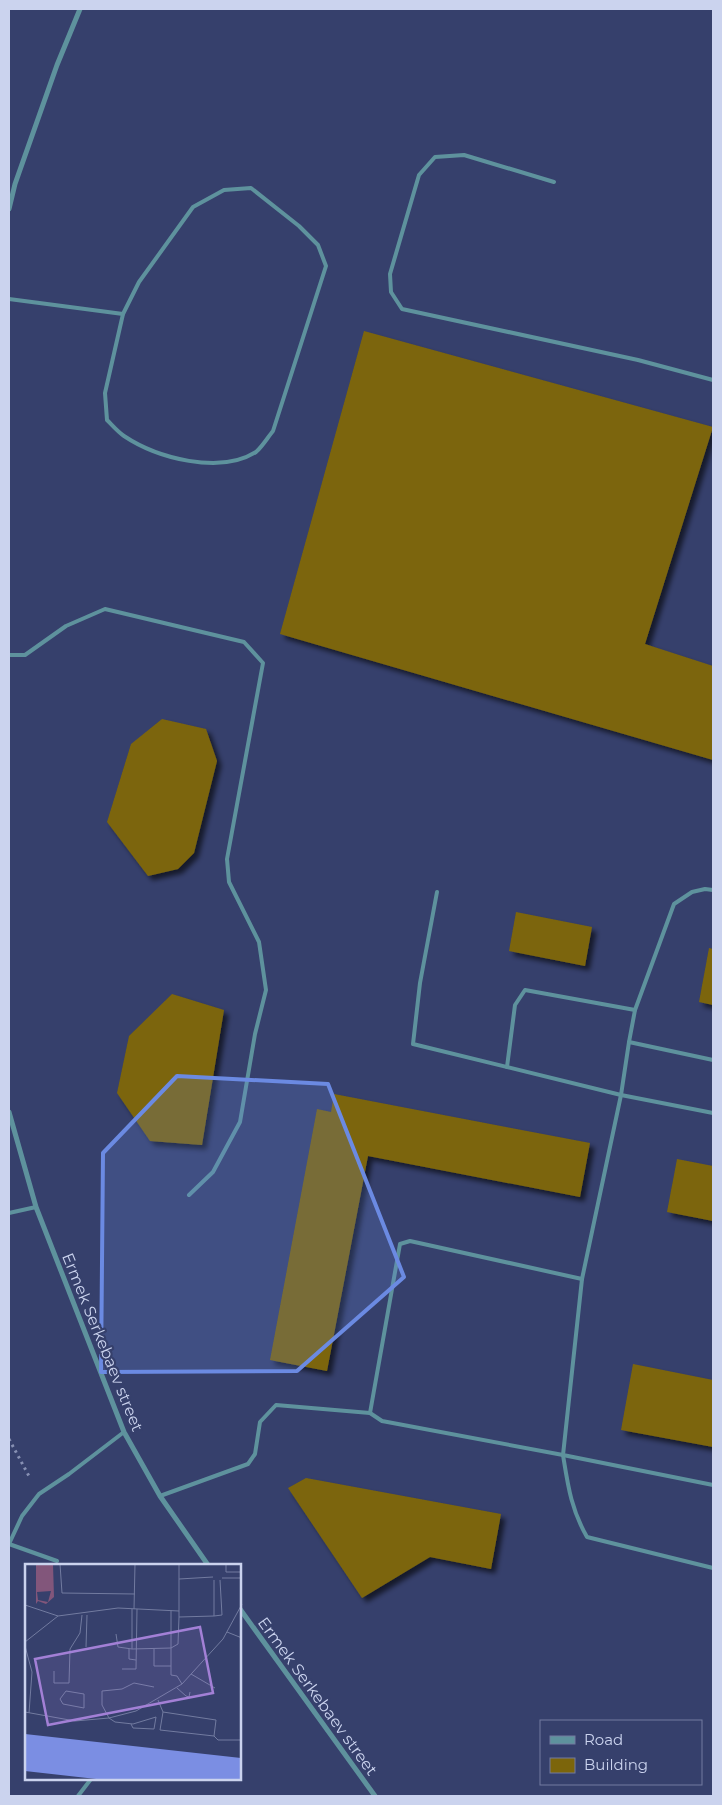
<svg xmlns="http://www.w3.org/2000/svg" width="722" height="1805" font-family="Montserrat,sans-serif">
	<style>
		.building { fill: #7c650b; filter: url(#shadow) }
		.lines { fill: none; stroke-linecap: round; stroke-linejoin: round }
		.path { stroke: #8790b3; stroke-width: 3; stroke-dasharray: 2.5 4; stroke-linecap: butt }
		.service { stroke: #5e929d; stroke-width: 4 }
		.minor { stroke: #5e929d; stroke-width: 5 }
		.marked { fill: #6b8ae2; fill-opacity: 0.2; stroke: #6b8ae2; stroke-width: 4; stroke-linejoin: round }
		.labels { text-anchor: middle; stroke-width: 4.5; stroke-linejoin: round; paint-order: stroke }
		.street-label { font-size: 16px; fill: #cbd3ee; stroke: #36406c }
		.inset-road { fill: none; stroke: #727ba0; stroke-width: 1 }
		.view { fill: #a380d6; fill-opacity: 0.15; stroke: #a380d6; stroke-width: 2.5 }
		.inset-edge { fill: none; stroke: #cbd3ee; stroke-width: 2.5 }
	</style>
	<defs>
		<filter id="shadow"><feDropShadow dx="4.5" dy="4.5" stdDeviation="2.5" flood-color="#0009"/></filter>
	</defs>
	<rect width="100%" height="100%" fill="#36406c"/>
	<g class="building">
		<path d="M364,331L713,427L645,644L713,666V760L280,634Z"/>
		<path d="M162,719L206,729L217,761L194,853L178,869L148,876L107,822L131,744Z"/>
		<path d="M516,912L592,927L585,966L509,951Z"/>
		<path d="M709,948L713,949V1005L699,1002Z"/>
		<path d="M172,994L224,1010L202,1145L150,1141L117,1093L129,1036Z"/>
		<path d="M334,1094L590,1143L580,1197L368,1156L327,1371L270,1360L317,1109L331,1112Z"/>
		<path d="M677,1159L713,1166V1221L667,1212Z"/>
		<path d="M633,1364L713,1380V1447L621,1430Z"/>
		<path d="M306,1478L501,1514L491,1569L430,1557L362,1598L288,1488Z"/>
	</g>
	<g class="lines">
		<path class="path" d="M9,1439L30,1478"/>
		<g class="service">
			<path d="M554,182L464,155L435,157L419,175L390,274L391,292L402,309L638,360L713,380"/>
			<path d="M251,188L299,226L318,245L326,266L273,431C268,437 262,447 256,452C220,475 157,458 124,436C118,432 112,425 107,420L105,393L123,314L139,282L193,207L224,190Z"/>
			<path d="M9,299L123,314"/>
			<path d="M9,655H25L66,626L105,609L244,642L263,663L227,859L229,882L259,942L266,990L255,1034L240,1122L213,1172L189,1195"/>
			<path d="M437,892L420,983L413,1044L621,1095L713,1113"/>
			<path d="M629,1042L635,1010L674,904L692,892L705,889L713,890"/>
			<path d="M713,1060L629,1042L621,1095L582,1279L563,1455L713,1485"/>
			<path d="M507,1067L515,1005L525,990L635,1010"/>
			<path d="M9,1213L36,1207"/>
			<path d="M370,1413L400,1244L410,1241L582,1279"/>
			<path d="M160,1496L248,1464L255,1454L260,1422L276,1405L370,1413L382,1421L563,1455C568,1486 571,1509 587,1537L713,1568"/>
			<path d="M57,1561L9,1544L22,1516L39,1494L69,1474L124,1432"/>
			<path d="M78,1796L91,1779"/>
		</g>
		<g class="minor">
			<path d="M9,209L15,184L57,65L80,9"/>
			<path d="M9,1112L36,1207L124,1432L160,1496L208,1565"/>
			<path d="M240,1609L375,1796"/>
		</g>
	</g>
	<path class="marked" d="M177,1076L328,1084L404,1277L297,1371L101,1372L103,1153Z"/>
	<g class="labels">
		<g class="street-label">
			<text transform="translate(103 1342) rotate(68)" y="6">Ermek Serkebaev street</text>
			<text transform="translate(318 1696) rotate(54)" y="6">Ermek Serkebaev street</text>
		</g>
	</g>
	<g transform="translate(25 1564)">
		<rect width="216" height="216" fill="#36406c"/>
		<path d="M11,0H28L29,33L21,40L13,37L11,40ZM26,27L23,38L13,36L12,28Z" fill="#82567b" fill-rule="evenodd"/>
		<path d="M0,170L216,194V216H80L0,207Z" fill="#7b8ee3"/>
		<path class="inset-road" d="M35,0L37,29L110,30M154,0V53L189,52V16M201,0V8H217M197,14H217M154,15L188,13M0,41L33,52M107,45V85L146,84V46M109,45L110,0M189,52L197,51L195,16M154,53L153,80L146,84V111L152,112L157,120M202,68L217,74M91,70L93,83L107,85M0,78L33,52L93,44L154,47M0,82L7,108L4,149M61,83L62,51M104,85V95L111,96M129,85V102H146M97,105H111L112,45M29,107V119H44L45,85L55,69L57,51M166,110L190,124M152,124L161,132L164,133L165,128M41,127L59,130V144L38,140L35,135ZM133,136L138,148L135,166L189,172L191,156L138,148M0,148L50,157L84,154L111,147L157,120L198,75L217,40M106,160L108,164L129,165L131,153L108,160L90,158L84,154L77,141V127L97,125L109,119L129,123M189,172L193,176H217"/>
		<path class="view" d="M175,63L188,129L23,161L10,95Z"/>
		<rect width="216" height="216" class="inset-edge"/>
	</g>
	<rect width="722" height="1805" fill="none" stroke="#cbd3ee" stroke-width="20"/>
	<rect x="540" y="1720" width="162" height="65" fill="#36406c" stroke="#727ba0"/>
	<rect x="550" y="1736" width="25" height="8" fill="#5e929d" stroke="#727ba0"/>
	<text x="584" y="1745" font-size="15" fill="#cbd3ee">Road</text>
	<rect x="550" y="1758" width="25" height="15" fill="#7c650b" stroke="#727ba0"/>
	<text x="584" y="1770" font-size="15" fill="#cbd3ee">Building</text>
</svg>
